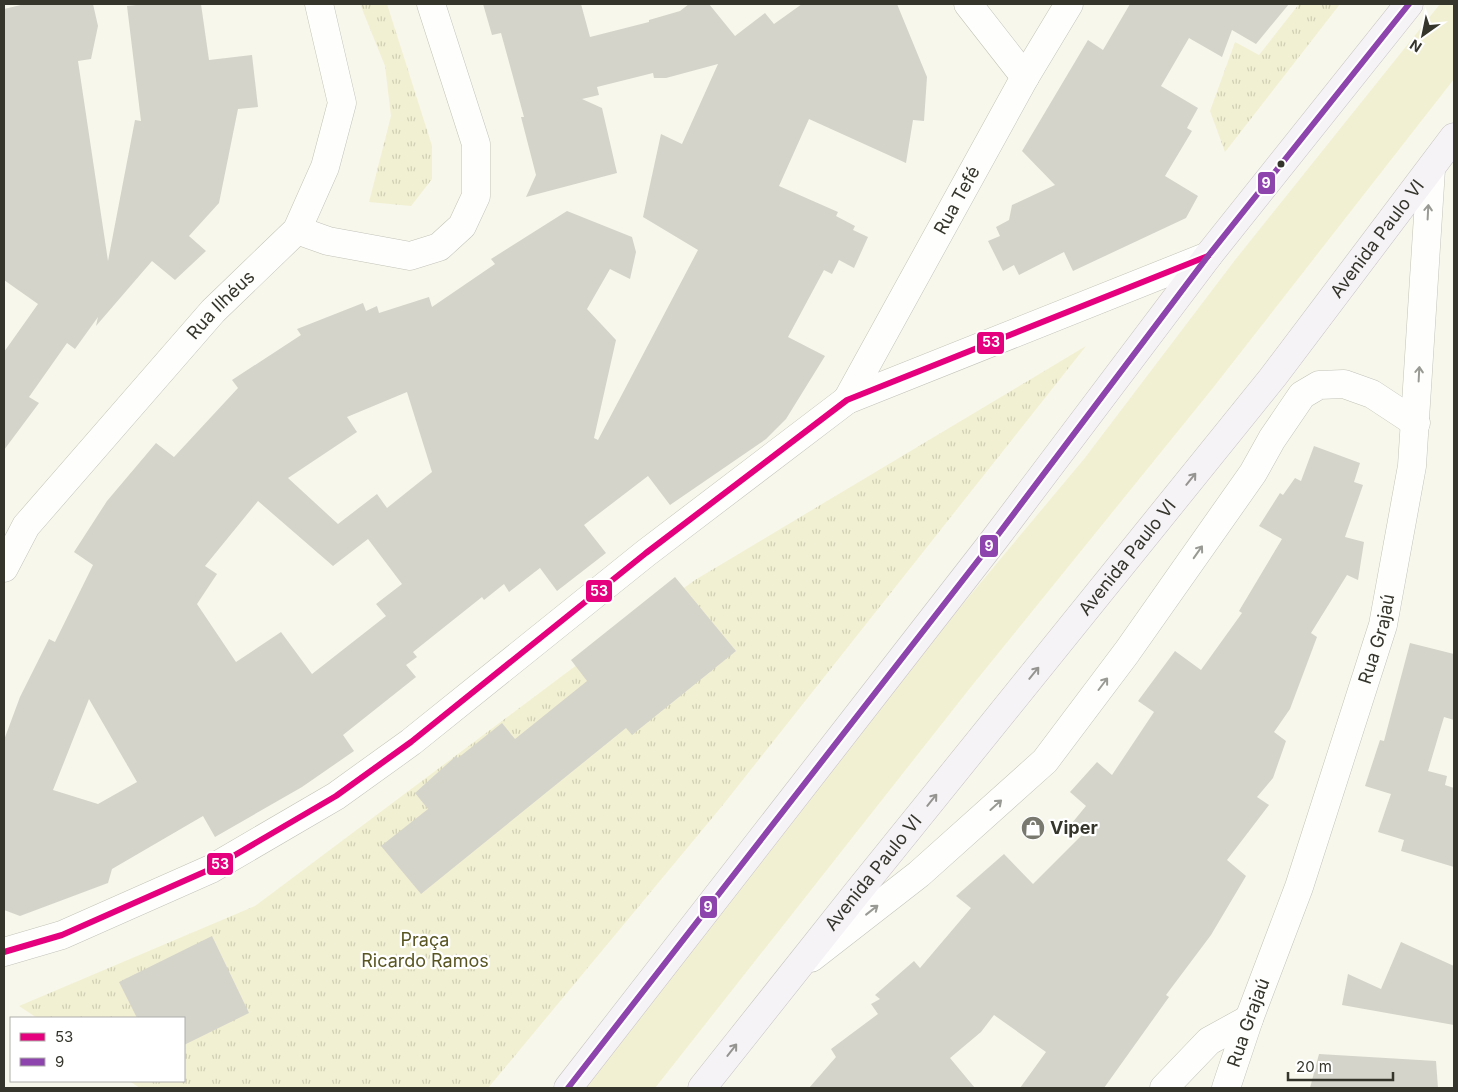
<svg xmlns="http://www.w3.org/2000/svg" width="1458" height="1092" font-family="Inter,sans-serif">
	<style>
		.grass { fill: #f2f0d2 }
		.park { fill: url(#park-tufts) }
		.building { fill: #d4d4cb; fill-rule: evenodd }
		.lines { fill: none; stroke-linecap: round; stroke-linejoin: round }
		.street-casing { stroke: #c3c3ba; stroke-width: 29 }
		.primary-casing { stroke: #c6c1c3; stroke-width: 29 }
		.street { stroke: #fefefc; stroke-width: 28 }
		.primary { stroke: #f6f3f6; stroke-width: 28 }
		.bus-1-casing { stroke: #fff; stroke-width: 10 }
		.bus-2-casing { stroke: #fff; stroke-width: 10 }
		.bus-1 { stroke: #e5007d; stroke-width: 6 }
		.bus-2 { stroke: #8e44ad; stroke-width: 6 }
		.oneway { stroke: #9a9a94 }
		.oneway2 { stroke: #969491 }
		.bus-dot { fill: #35352c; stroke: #fff; stroke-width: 2 }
		.labels { text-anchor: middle; stroke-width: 4.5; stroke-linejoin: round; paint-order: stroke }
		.street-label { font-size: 18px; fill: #35352c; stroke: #fff }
		.poi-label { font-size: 18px; font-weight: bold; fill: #35352c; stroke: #fff; text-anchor: start }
		.park-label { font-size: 18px; fill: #585521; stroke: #fff }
		.line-badge { stroke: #fff; stroke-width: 2 }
		.badge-label { font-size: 14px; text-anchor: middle; font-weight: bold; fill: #fff }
	</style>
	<defs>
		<pattern id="park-tufts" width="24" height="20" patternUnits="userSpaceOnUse" patternTransform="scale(1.25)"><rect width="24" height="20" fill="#f2f0d2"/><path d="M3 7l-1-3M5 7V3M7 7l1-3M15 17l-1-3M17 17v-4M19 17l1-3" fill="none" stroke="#d0ceb4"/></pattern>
	</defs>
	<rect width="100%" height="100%" fill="#f7f7eb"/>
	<path class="grass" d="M1440,4H1454V79L1212,389L970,688L655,1088H586L921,654L1084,459L1235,260Z"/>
	<g class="park">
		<path d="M360,4H387L432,146V179L411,206L369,202L391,116L385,66Z"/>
		<path d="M1299,4H1340L1225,152L1210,111L1235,42L1259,55Z"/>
		<path d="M1086,346L722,806L488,1088H140L129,1081H184V1018H37L19,1006L255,906L574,667L695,580Z"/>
	</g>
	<g class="building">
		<path d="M25,4H93L98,26L91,59L78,61L108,261L135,120L141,121L127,6L145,4H201L209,60L252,55L258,107L238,109L219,203L189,236L206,251L175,280L152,261L96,326L98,317L75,349L67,343L29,397L39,403L4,450V352L38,304L4,280V9Z"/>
		<path d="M483,4H581L590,37L649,22V20L680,11L689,4H709L735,36L765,13L774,24L802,4H897L927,77L924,121L913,120L906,163L809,119L779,186L838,212L836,216L855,226L853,230L868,237L854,268L839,260L832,274L824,270L788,337L825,356L786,419L766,439L670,505L648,476L584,525L606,553L557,591L540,568L509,592L504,584L484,600L482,597L413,652L417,657L406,665L416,677L343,735L354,751L302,787L215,837L203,816L112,869L108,883L20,916L4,910V740L20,697L49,639L55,642L93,565L74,552L107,501L156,443L174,457L238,388L232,380L301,335L297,329L363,303L366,311L377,306L379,313L429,297L432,307L495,264L491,259L567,211L632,237L636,252L630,279L610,269L587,309L616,340L594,438L598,440L698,250L643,217L661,134L682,144L718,64L666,78H654L653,73L597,87L599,95L582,99L602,108L617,173L526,197L536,175L521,117H524L501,33L492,35ZM407,392L432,472L387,508L377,494L338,524L288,478L357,432L347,417ZM258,501L333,566L368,539L402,584L376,604L386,616L312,674L281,632L236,662L197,604L217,574L205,566ZM89,699L137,782L98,804L53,790Z"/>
		<path d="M1130,4H1289L1256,44L1232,30L1222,57L1189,38L1161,86L1198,108L1187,128L1192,131L1165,176L1198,196L1186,218L1073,271L1064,252L1019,275L1014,265L1003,271L988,241L1000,236L996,227L1009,220L1012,205L1055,185L1022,151L1088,40L1103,50Z"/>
		<path d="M1314,446L1360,463L1354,482L1363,485L1345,537L1364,542L1358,580L1347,575L1311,633L1317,637L1290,709L1274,732L1286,741L1273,778L1257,797L1269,805L1227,860L1246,876L1211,935L1166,995L1169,997L1104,1088H1020L1046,1052L994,1015L981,1032L950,1058L975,1088H809L836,1057L831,1049L878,1014L871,1004L880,999L875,995L914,961L920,968L971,908L956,896L1004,854L1033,884L1084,833L1072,823L1086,806L1070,792L1097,762L1112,775L1154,712L1138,701L1175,651L1201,670L1242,613L1239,611L1282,539L1259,526L1280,493L1283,495L1295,478L1301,481Z"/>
		<path d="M675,577L736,651L632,735L626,728L421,894L381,846L428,809L415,793L456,756L458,758L502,723L515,739L587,681L571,660Z"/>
		<path d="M1410,643L1454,654V720L1444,717L1428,771L1447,776L1445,785L1454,788V867L1401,851L1404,840L1378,832L1391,794L1365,786L1380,740L1384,741Z"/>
		<path d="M212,936L249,1013L184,1045V1018H137L119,982Z"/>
		<path d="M1401,942L1454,966V1025L1342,1005L1348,974L1381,989Z"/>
		<path d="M1319,1054L1436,1061L1438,1088H1310Z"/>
	</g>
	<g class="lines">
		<g class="street-casing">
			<g id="street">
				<path d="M968,4L1025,77"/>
				<path d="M297,230L328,241L410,256L439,247L462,226L476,196V144L431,4"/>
				<path id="s1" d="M847,400L1025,77L1069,4"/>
				<path id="s2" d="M4,568L26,526L213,311L297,230L325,167L342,103L319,4"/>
				<path d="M4,952L62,935L211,869L336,796L411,742L646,553L847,400L1208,256"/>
				<path d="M811,958L919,874L1045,761L1127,652L1253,473L1272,439L1302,395L1319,385L1344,384L1372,394L1416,423"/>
				<path d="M1164,1088L1209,1041L1249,1019"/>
				<path id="s3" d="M1226,1088L1249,1019L1299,887L1383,625L1412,466L1431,169"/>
			</g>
		</g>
		<g class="primary-casing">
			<g id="primary">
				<path d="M568,1088L994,540L1208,256L1409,4"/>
				<path id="s4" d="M702,1088L856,894L1273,377L1454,137"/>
			</g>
		</g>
		<use href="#street" class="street"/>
		<use href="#primary" class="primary"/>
		<g class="bus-1-casing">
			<path id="bus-1" d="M4,952L62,935L211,869L336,796L411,742L646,553L847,400L1208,256"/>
		</g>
		<g class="bus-2-casing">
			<path id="bus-2" d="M568,1088L994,540L1208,256L1409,4"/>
		</g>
		<use href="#bus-1" class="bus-1"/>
		<use href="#bus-2" class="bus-2"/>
	</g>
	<defs><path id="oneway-shaft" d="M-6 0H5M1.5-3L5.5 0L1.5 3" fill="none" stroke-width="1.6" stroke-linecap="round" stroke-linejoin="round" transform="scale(1.25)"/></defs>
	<g class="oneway">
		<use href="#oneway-shaft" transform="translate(1428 212) rotate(-87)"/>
		<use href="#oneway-shaft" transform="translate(1419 374) rotate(-87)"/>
		<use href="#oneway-shaft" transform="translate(1198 552) rotate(-55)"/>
		<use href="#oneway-shaft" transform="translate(1103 684) rotate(-53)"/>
		<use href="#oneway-shaft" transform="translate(996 805) rotate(-42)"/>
		<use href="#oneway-shaft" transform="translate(872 910) rotate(-38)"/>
	</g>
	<g class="oneway2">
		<use href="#oneway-shaft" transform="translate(1191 479) rotate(-51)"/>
		<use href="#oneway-shaft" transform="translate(1034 673) rotate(-51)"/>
		<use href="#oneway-shaft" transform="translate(932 800) rotate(-51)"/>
		<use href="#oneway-shaft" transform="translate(732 1050) rotate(-52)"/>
	</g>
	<defs>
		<g id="shop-disc" transform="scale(1.25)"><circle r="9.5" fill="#79796f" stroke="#fff"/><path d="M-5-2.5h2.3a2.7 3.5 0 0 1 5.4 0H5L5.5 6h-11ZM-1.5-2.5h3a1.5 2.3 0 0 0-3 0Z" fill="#fff"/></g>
	</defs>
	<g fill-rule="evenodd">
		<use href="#shop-disc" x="1033" y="828"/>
	</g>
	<circle class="bus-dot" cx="1281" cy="164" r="4.5"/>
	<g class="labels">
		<g class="street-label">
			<text dy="6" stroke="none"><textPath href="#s1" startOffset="228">Rua Tefé</textPath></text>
			<text dy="6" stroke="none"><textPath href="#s4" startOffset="1085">Avenida Paulo VI</textPath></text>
			<text dy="6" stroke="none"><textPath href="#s2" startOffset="342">Rua Ilhéus</textPath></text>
			<text dy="6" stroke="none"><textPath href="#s4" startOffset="680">Avenida Paulo VI</textPath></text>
			<text dy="6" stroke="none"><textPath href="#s3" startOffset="474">Rua Grajaú</textPath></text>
			<text dy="6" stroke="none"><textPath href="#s4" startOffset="275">Avenida Paulo VI</textPath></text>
			<text dy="6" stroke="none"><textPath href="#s3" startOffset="69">Rua Grajaú</textPath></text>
		</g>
		<g class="poi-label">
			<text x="1050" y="834">Viper</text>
		</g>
		<g class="park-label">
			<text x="425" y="946">Praça<tspan x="425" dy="21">Ricardo Ramos</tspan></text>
		</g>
	</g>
	<g class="line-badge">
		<rect x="1257" y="171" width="19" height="24" rx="5" fill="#8e44ad"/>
		<rect x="976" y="331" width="29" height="24" rx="5" fill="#e5007d"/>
		<rect x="979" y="534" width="20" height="24" rx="5" fill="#8e44ad"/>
		<rect x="585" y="579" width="28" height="24" rx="5" fill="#e5007d"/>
		<rect x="206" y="852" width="28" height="24" rx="5" fill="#e5007d"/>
		<rect x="699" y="895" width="19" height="24" rx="5" fill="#8e44ad"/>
	</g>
	<g class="badge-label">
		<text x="1266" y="188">9</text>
		<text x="991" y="347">53</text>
		<text x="989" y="551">9</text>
		<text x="599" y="596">53</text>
		<text x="220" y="869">53</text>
		<text x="708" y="912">9</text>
	</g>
	<rect width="1458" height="1092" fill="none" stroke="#35352c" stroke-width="10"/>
	<rect x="10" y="1017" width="175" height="65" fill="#ffffff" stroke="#aeaeab"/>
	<rect x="20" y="1033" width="25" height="8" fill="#e5007d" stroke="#aeaeab"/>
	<text x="55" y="1042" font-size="15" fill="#35352c">53</text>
	<rect x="20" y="1058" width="25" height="8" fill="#8e44ad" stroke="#aeaeab"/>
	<text x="55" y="1067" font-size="15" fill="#35352c">9</text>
	<g transform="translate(1423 35) rotate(213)" stroke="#ffffff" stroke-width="4" paint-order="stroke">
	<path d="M0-4L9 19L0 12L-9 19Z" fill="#35352c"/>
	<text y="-8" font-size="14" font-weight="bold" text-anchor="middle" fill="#35352c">N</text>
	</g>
	<path d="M1288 1072v8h105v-8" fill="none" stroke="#35352c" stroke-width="2.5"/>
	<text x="1296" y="1072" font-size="15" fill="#35352c" stroke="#ffffff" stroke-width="4" paint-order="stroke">20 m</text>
</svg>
